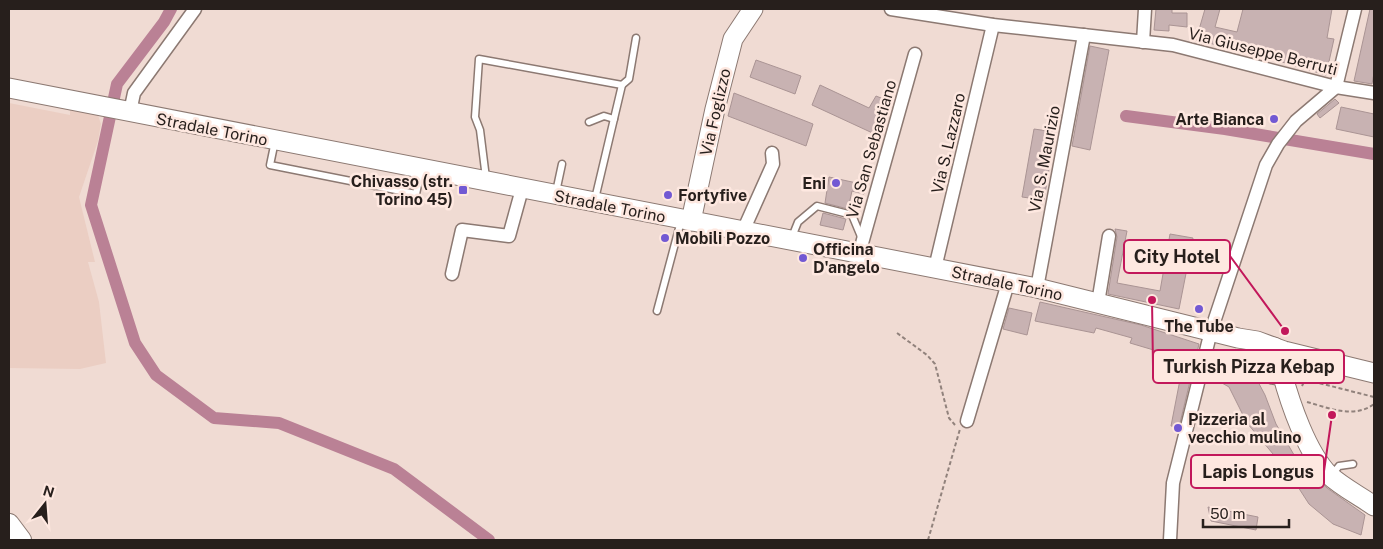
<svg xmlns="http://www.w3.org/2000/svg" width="1383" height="549" font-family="'Public Sans',sans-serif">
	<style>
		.built { fill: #ebcec3 }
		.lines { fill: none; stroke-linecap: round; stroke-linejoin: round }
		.canal { stroke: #ba8195; stroke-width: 12 }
		.building { fill: #c8b2b2; stroke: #aa9494 }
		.lane-casing { stroke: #8c7972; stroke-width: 9 }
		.street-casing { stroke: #8c7972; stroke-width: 15 }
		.secondary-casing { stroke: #8c7972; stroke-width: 21 }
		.primary-casing { stroke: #8c7972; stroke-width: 22 }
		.path { stroke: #91827c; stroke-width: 2; stroke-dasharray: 4 2.5; stroke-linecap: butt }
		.lane { stroke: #fff; stroke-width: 6 }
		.street { stroke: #fff; stroke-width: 12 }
		.secondary { stroke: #fff; stroke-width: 19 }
		.primary { stroke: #fff; stroke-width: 20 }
		.poi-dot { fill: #7259d3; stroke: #fee8e0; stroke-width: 2 }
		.labels { text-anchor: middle; stroke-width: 5; stroke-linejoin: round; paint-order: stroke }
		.street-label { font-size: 16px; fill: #271f1c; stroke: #fee8e0 }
		.poi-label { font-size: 16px; font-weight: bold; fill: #271f1c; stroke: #fee8e0; text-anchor: start }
		.leader { fill: none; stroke: #c2185b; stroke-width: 2 }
		.callout-dot { fill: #c2185b; stroke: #fee8e0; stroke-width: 2 }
		.callout { fill: #fee8e0; stroke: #c2185b; stroke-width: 2 }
		.callout-label { font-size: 18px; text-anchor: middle; font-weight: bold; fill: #271f1c }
	</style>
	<rect width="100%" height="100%" fill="#f0dbd3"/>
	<path class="built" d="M9,103L70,115V110L98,115L101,124L98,141L79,197L95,262H88L99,302L106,363L80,369L9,368Z"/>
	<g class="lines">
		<g class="canal">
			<path d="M171,9L164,22L117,84L91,205L135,343L156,375L214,418L279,423L394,469L489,540"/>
			<path d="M1126,116L1225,129L1374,154"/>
		</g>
	</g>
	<g class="building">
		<path d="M1156,9H1172V13H1187V27L1169,25V31L1154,30Z"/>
		<path d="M1205,9H1220L1215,27L1237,32L1243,9H1332L1327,38L1334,39L1326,75L1255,54L1257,47L1219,37L1217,45L1196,40Z"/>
		<path d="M1370,9H1374V73L1372,84L1354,81Z"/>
		<path d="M1090,46L1109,50L1090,150L1072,146Z"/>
		<path d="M756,60L801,76L795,94L750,77Z"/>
		<path d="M820,85L869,108L876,96L891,102L879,136L812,105Z"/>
		<path d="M734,93L813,124L806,146L728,116Z"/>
		<path d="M1335,99L1339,103L1320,118L1317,114Z"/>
		<path d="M1341,107L1374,114V137L1336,129Z"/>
		<path d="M1034,129L1055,132L1044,200L1022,197Z"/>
		<path d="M829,177L866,185L864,194L852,191L848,209L825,203Z"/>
		<path d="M823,213L846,219L843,230L820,225Z"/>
		<path d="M1115,229L1127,231L1117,283L1160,291L1170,234L1193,238L1179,309L1108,294L1117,237Z"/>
		<path d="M1040,302L1141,325L1199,344L1179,427L1171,426L1184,359L1130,343L1132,338L1096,328L1094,333L1035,321Z"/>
		<path d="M1009,308L1032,313L1027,335L1003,329Z"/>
		<path d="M1214,351L1247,361L1265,395L1276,424L1297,460L1327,488L1365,515L1361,535L1333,524L1309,504L1289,473L1247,423L1229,387L1208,375Z"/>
		<path d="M1208,507L1258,517L1256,530L1211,521Z"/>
	</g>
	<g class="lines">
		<g class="lane-casing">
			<g id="lane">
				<path d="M622,85L629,79L636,38"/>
				<path d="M589,122L604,116L614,119"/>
				<path d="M275,141L270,165L416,194L421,171"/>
				<path d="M486,178L480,130L475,117L479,59L622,85L595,199"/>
				<path d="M556,192L562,164"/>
				<path d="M792,237L798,222L817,206L852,215L862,239"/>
				<path d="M657,311L681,221"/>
				<path d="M1331,476L1339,466L1353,464"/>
			</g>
		</g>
		<g class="street-casing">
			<g id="street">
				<path d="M891,9L993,25L1173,45L1336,87L1374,93"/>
				<path d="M1143,42L1145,9"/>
				<path d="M130,112L134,93L195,9"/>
				<path d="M743,231L773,164L772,153"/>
				<path d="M859,254L915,54"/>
				<path d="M935,268L993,25"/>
				<path d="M452,274L462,230L509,236L522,189"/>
				<path d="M1037,288L1084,35"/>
				<path d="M1098,303L1109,236"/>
				<path d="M967,421L1008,283"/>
				<path d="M1170,540L1173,483L1211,331L1266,165L1278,144L1296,121L1336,87L1355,9"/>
			</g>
		</g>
		<g class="secondary-casing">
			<g id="secondary">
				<path d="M9,88L1037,288L1238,338L1257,341L1284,351L1374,373"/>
				<path d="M691,221L715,109L733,39L753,9"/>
				<path d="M1274,347L1269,348L1262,356C1259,374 1281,383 1288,365"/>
				<path d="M1282,373C1290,403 1307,453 1329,475C1342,487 1360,496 1374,506"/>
			</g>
		</g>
		<g class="primary-casing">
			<path id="primary" d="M9,524L21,540"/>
		</g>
		<g class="path">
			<path d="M897,333L927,355L935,364L949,418L955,425"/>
			<path d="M1307,380L1374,397"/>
			<path d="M1302,386L1309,372"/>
			<path d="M1307,402C1329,408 1354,419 1374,404"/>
			<path d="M928,540L960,429"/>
		</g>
		<use href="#lane" class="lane"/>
		<use href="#street" class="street"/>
		<use href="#secondary" class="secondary"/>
		<use href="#primary" class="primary"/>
	</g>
	<g class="poi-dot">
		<circle cx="1274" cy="119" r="5"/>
		<circle cx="836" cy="183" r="5"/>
		<rect x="458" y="185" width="10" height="10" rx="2.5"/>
		<circle cx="668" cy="195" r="5"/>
		<circle cx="665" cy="238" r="5"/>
		<circle cx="803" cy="258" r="5"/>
		<circle cx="1199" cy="309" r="5"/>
		<circle cx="1178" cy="428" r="5"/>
	</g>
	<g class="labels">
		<g class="street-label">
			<text transform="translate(1263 51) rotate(14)" y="6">Via Giuseppe Berruti</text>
			<text transform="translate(715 112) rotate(-77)" y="6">Via Foglizzo</text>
			<text transform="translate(212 129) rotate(11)" y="6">Stradale Torino</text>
			<text transform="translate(948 143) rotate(-77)" y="6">Via S. Lazzaro</text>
			<text transform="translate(871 149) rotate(-74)" y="6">Via San Sebastiano</text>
			<text transform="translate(1044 159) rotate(-79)" y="6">Via S. Maurizio</text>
			<text transform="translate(610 206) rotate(11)" y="6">Stradale Torino</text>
			<text transform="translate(1007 283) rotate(12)" y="6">Stradale Torino</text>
		</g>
		<g class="poi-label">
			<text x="1264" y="125" text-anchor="end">Arte Bianca</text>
			<text x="453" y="187" text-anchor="end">Chivasso (str.<tspan x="453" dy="18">Torino 45)</tspan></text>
			<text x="826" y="189" text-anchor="end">Eni</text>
			<text x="678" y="201">Fortyfive</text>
			<text x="675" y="244">Mobili Pozzo</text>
			<text x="813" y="255">Officina<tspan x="813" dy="18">D'angelo</tspan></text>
			<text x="1199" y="332" text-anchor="middle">The Tube</text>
			<text x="1188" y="425">Pizzeria al<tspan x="1188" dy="18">vecchio mulino</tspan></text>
		</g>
	</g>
	<path class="leader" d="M1285 331L1230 256M1152 300L1153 366M1332 415L1324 471"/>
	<g class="callout-dot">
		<circle cx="1285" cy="331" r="5"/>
		<circle cx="1152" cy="300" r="5"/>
		<circle cx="1332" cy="415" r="5"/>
	</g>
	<g class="callout">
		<rect x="1124" y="240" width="106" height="33" rx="5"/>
		<rect x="1153" y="350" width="191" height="33" rx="5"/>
		<rect x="1191" y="455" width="133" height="33" rx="5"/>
	</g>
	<g class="callout-label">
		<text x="1177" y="263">City Hotel</text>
		<text x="1249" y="373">Turkish Pizza Kebap</text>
		<text x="1258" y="478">Lapis Longus</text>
	</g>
	<rect width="1383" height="549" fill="none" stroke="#271f1c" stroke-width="20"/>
	<g transform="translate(45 504) rotate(17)" stroke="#fee8e0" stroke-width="4" paint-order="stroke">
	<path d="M0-4L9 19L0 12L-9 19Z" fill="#271f1c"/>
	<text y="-8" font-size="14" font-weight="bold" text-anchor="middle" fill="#271f1c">N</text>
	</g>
	<path d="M1203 519v8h86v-8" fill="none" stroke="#271f1c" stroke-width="2.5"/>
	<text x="1210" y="519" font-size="15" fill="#271f1c" stroke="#fee8e0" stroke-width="4" paint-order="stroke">50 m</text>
</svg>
